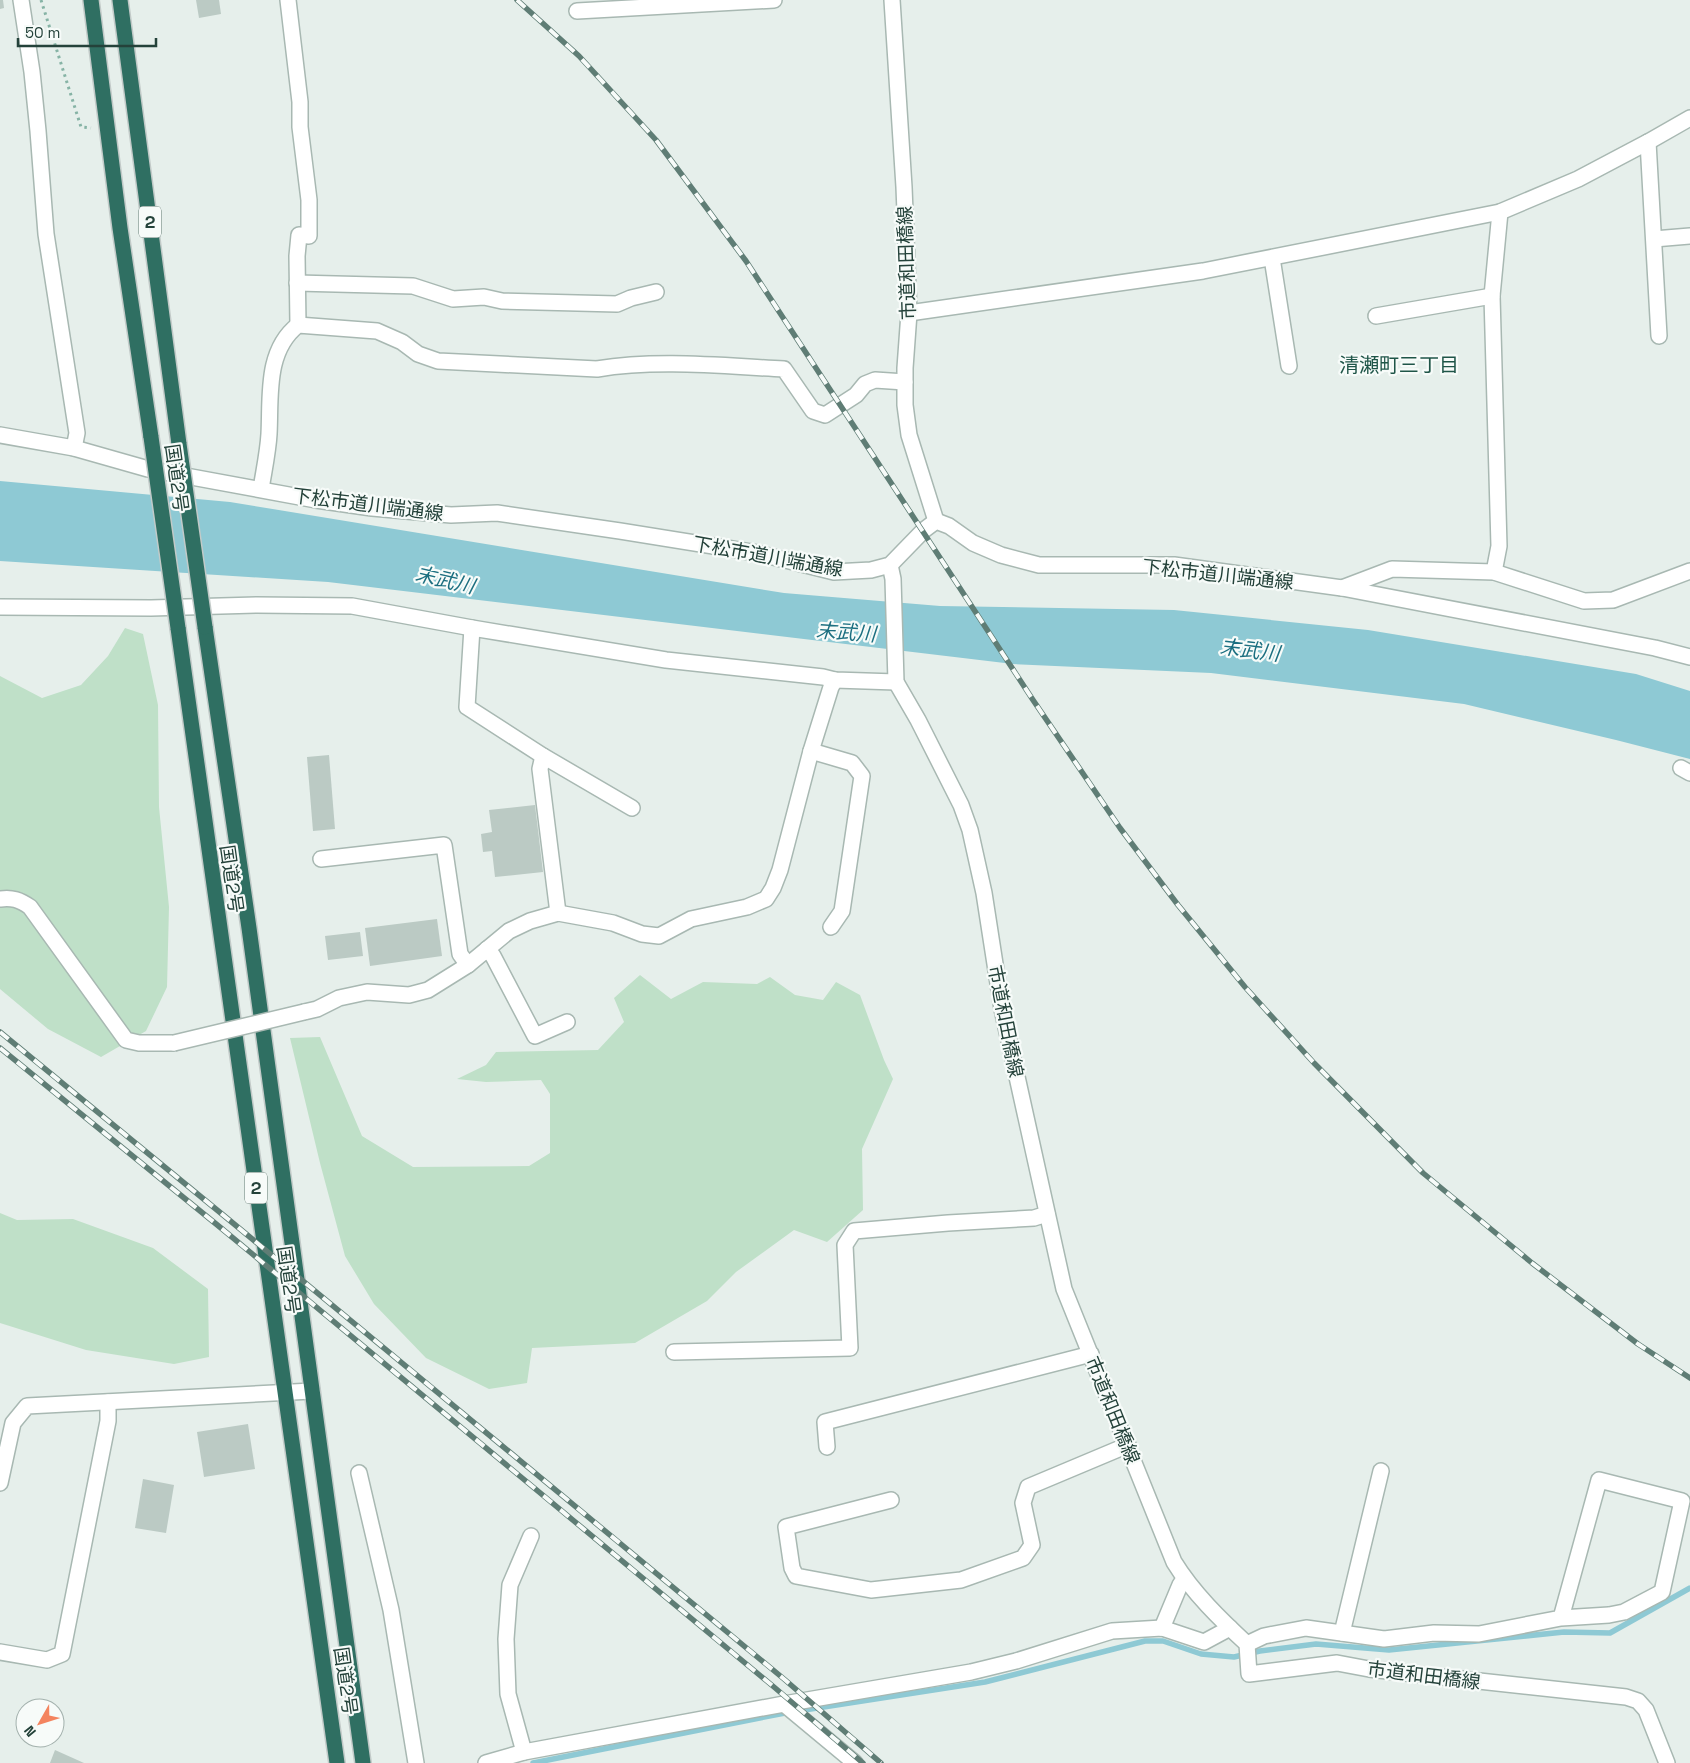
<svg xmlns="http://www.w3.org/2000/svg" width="1690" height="1763" font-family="'Space Grotesk','Noto Sans JP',sans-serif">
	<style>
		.green { fill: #bfe0c8 }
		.water { fill: #8ec9d4 }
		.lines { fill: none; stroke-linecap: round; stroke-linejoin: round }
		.stream { stroke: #8ec9d4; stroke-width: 5.5 }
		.building { fill: #bbcac4 }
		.minor-casing { stroke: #a8b8b2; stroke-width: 18 }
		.highway-casing { stroke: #c2cac8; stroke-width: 18 }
		.path { stroke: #86b3a5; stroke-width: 3; stroke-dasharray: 2.5 4; stroke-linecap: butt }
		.minor { stroke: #fff; stroke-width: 15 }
		.highway { stroke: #2f6f62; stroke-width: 15 }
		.rail-casing { stroke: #5f7d75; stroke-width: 5.5 }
		.rail { stroke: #f7fbf9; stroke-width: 4; stroke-dasharray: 11; stroke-linecap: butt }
		.minor-bridge-casing { stroke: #a8b8b2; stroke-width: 18; stroke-linecap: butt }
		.highway-bridge-casing { stroke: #c2cac8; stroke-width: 18; stroke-linecap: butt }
		.minor-bridge { stroke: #fff; stroke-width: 15 }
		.highway-bridge { stroke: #2f6f62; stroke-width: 15 }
		.labels { text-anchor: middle; stroke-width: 4.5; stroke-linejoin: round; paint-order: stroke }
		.shield { fill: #f7fbf9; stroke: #637a73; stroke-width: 1 }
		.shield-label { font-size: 18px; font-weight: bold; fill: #24423a }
		.street-label { font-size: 19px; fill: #24423a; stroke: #f7fbf9 }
		.neighbourhood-label { font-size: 20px; fill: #1f5548; stroke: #f7fbf9 }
		.water-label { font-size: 20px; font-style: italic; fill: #1c6f80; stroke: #f7fbf9 }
	</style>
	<rect width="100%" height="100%" fill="#e6efeb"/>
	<g class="green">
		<path d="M125,628L143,634L158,705L159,807L169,907L167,987L146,1031L101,1057L48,1029L0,989V676L42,698L81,685L108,656Z"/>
		<path d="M640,975L671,999L703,982L757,984L770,977L795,995L823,1000L836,982L860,995L884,1060L893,1079L862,1149L863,1210L827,1242L794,1230L736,1272L707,1301L635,1343L532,1348L527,1383L489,1389L426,1358L374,1304L345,1256L320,1163L290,1038L320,1037L362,1136L413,1167L529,1166L550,1153V1094L541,1080L486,1082L457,1079L486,1065L496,1052L598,1050L624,1022L614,998Z"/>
		<path d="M0,1213L17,1220L73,1219L153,1248L208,1289L209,1357L174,1364L86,1350L0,1323Z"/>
	</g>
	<path class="water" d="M0,481L230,502L784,593L940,606L1174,610L1368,630L1636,674L1690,691V759L1616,740L1464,704L1211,673L1013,664L328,582L0,561Z"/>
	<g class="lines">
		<path class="stream" d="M533,1763L785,1713L985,1682L1145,1641H1163L1201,1654L1234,1657L1260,1651L1316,1644L1389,1650L1564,1632L1610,1633L1690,1588"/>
	</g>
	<g class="building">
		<path d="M0,0H3L4,8L0,9Z"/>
		<path d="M196,0H219L221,14L199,18Z"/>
		<path d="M329,755L335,829L313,831L307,757Z"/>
		<path d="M535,805L543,872L495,877L492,851L483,852L481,834L492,832L489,810Z"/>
		<path d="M437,919L442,956L370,966L365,928Z"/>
		<path d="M360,932L363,956L328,960L325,936Z"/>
		<path d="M248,1424L255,1469L204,1477L197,1432Z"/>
		<path d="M143,1479L174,1485L166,1533L135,1528Z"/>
		<path d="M55,1750L84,1763H50Z"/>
	</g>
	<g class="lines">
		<g class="minor-casing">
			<g id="minor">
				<path d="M21,0L32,72L38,131L46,234L77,433L74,448"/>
				<path d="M288,0L300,102V127L309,200V236L299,235L297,256L298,325"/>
				<path d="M892,0L904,187L909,313L905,368V405L909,435L936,521"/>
				<path d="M577,11L774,0"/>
				<path d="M1648,142L1659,336"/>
				<path d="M1654,239L1690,236"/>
				<path d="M1272,258L1289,366"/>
				<path d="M297,283L413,286L453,299L484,297L502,301L617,304L631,298L656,292"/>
				<path d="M909,313L1203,271L1500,212L1578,179L1648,142L1690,118"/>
				<path d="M1376,316L1492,296"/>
				<path d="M0,435L74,448L148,469L316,500L372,508L451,515L497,513L620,531L757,553L834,572L871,570L890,565L924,530L936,521L949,526L973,543L1001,555L1039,565H1174L1342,588L1655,648L1690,657"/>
				<path d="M261,489C264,470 268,452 269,434C271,397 265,351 298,325L377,331L402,342L418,354L438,361L597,369C658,359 722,366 784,369L813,411L825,415L856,395L865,384L875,380L905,382"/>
				<path d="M890,565L893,579L896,682L918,720L961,805L970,830L984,893L1002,1009L1064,1289L1174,1562C1193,1593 1221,1620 1247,1644L1249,1674L1337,1663L1369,1669L1626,1697L1638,1701L1646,1710L1667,1763"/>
				<path d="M1494,572L1499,546L1492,296L1500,212"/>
				<path d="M1342,588L1392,569L1494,572L1584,601L1613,600L1690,571"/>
				<path d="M0,607L151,608L257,605L352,606L472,628L666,660L823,677L835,680L896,682"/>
				<path d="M472,628L467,707L543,756L632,808"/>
				<path d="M811,751L852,763L862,776L842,911L831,927"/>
				<path d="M543,756L540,769L558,913"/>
				<path d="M1681,768L1690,773"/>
				<path d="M321,859L444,845L460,954L468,965"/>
				<path d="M0,899C12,897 20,900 30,907L126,1040L139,1043H174"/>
				<path d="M487,949L493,956L535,1036L567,1022"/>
				<path d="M304,1012L317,1009L339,998L367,992L409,995L428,990L468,965L509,931L530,921L558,913L613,923L642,934L659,936L691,919L747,907L766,899L773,888L780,870L811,751L831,687L835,680"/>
				<path d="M674,1352L850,1348L845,1245L854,1231L948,1223L1034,1218L1047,1214"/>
				<path d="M827,1447L825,1422L1091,1354"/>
				<path d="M359,1473L391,1610L416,1763"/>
				<path d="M0,1483L13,1423L27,1406L312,1391"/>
				<path d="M891,1500L786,1527L792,1568L796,1576L871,1590L961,1580L1023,1558L1032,1545L1023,1503L1028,1487L1128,1445"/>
				<path d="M1162,1628L1180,1585L1184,1579"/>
				<path d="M1342,1633L1381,1471"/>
				<path d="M1247,1644L1264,1636L1306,1628L1384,1639L1434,1633L1479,1634L1561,1618L1609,1615L1624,1612L1662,1592L1682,1501L1599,1480L1561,1618"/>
				<path d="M0,1652L47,1660L62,1654L108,1421V1402"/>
				<path d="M784,1704L855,1763"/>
				<path d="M524,1752L508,1694L506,1639L510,1585L531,1536"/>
				<path d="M486,1763L524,1752L784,1704L971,1672L1016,1661L1112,1631L1162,1628L1204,1642L1230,1628"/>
			</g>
		</g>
		<g class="highway-casing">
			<g id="highway">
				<path d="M91,0L120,228L151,437"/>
				<path d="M120,0L179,444"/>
				<path d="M205,627L249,928L363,1763"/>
				<path d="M178,628L337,1763"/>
			</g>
		</g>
		<path class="path" d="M41,0L81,127L91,128"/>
		<use href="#minor" class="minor"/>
		<use href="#highway" class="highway"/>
		<g class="rail-casing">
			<g id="rail">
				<path d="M517,0L579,56L656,140L746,261L1033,700L1120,828L1178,905L1245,987L1314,1063L1423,1173L1532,1263L1638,1344L1690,1378"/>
				<path d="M0,1032L228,1219L784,1679L881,1763"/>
				<path d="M0,1048L221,1228L774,1687L863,1763"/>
			</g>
		</g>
		<use href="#rail" class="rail"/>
		<g class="minor-bridge-casing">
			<path id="minor-bridge" d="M174,1043L304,1012"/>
		</g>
		<g class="highway-bridge-casing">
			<g id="highway-bridge">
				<path d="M151,437L178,628"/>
				<path d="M179,444L205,627"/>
			</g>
		</g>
		<use href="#minor-bridge" class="minor-bridge"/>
		<use href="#highway-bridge" class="highway-bridge"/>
	</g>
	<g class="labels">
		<g class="shield">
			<rect x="139" y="206.5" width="22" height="31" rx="4"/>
			<rect x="245" y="1172.5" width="22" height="31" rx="4"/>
		</g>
		<g class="shield-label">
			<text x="150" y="228">2</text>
			<text x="256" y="1194">2</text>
		</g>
		<g class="street-label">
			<text transform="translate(906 263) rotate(-92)" y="7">市道和田橋線</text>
			<text transform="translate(177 478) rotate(82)" y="7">国道2号</text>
			<text transform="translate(368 504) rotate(7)" y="7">下松市道川端通線</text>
			<text transform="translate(768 556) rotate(10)" y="7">下松市道川端通線</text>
			<text transform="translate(1218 574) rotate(6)" y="7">下松市道川端通線</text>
			<text transform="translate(232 879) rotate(82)" y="7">国道2号</text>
			<text transform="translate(1006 1021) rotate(79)" y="7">市道和田橋線</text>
			<text transform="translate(289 1280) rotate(82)" y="7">国道2号</text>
			<text transform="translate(1113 1410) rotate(68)" y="7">市道和田橋線</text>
			<text transform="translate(1424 1675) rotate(7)" y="7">市道和田橋線</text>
			<text transform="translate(346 1681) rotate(82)" y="7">国道2号</text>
		</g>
		<g class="neighbourhood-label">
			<text x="1399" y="372">清瀬町三丁目</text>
		</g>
		<g class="water-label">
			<text transform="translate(445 580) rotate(13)" y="7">末武川</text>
			<text transform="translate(846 632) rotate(4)" y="7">末武川</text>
			<text transform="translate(1250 650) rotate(7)" y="7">末武川</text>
		</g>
	</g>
	<g transform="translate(40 1723) rotate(231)"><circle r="24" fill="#f7fbf9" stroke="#a3b1ad"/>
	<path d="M0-4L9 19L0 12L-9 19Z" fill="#f4845f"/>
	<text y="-8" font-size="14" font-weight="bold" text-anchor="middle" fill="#24423a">N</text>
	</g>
	<path d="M18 38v8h138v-8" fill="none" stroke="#24423a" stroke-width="2.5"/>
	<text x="25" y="38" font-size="15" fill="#24423a" stroke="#f7fbf9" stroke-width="4" paint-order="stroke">50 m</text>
</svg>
